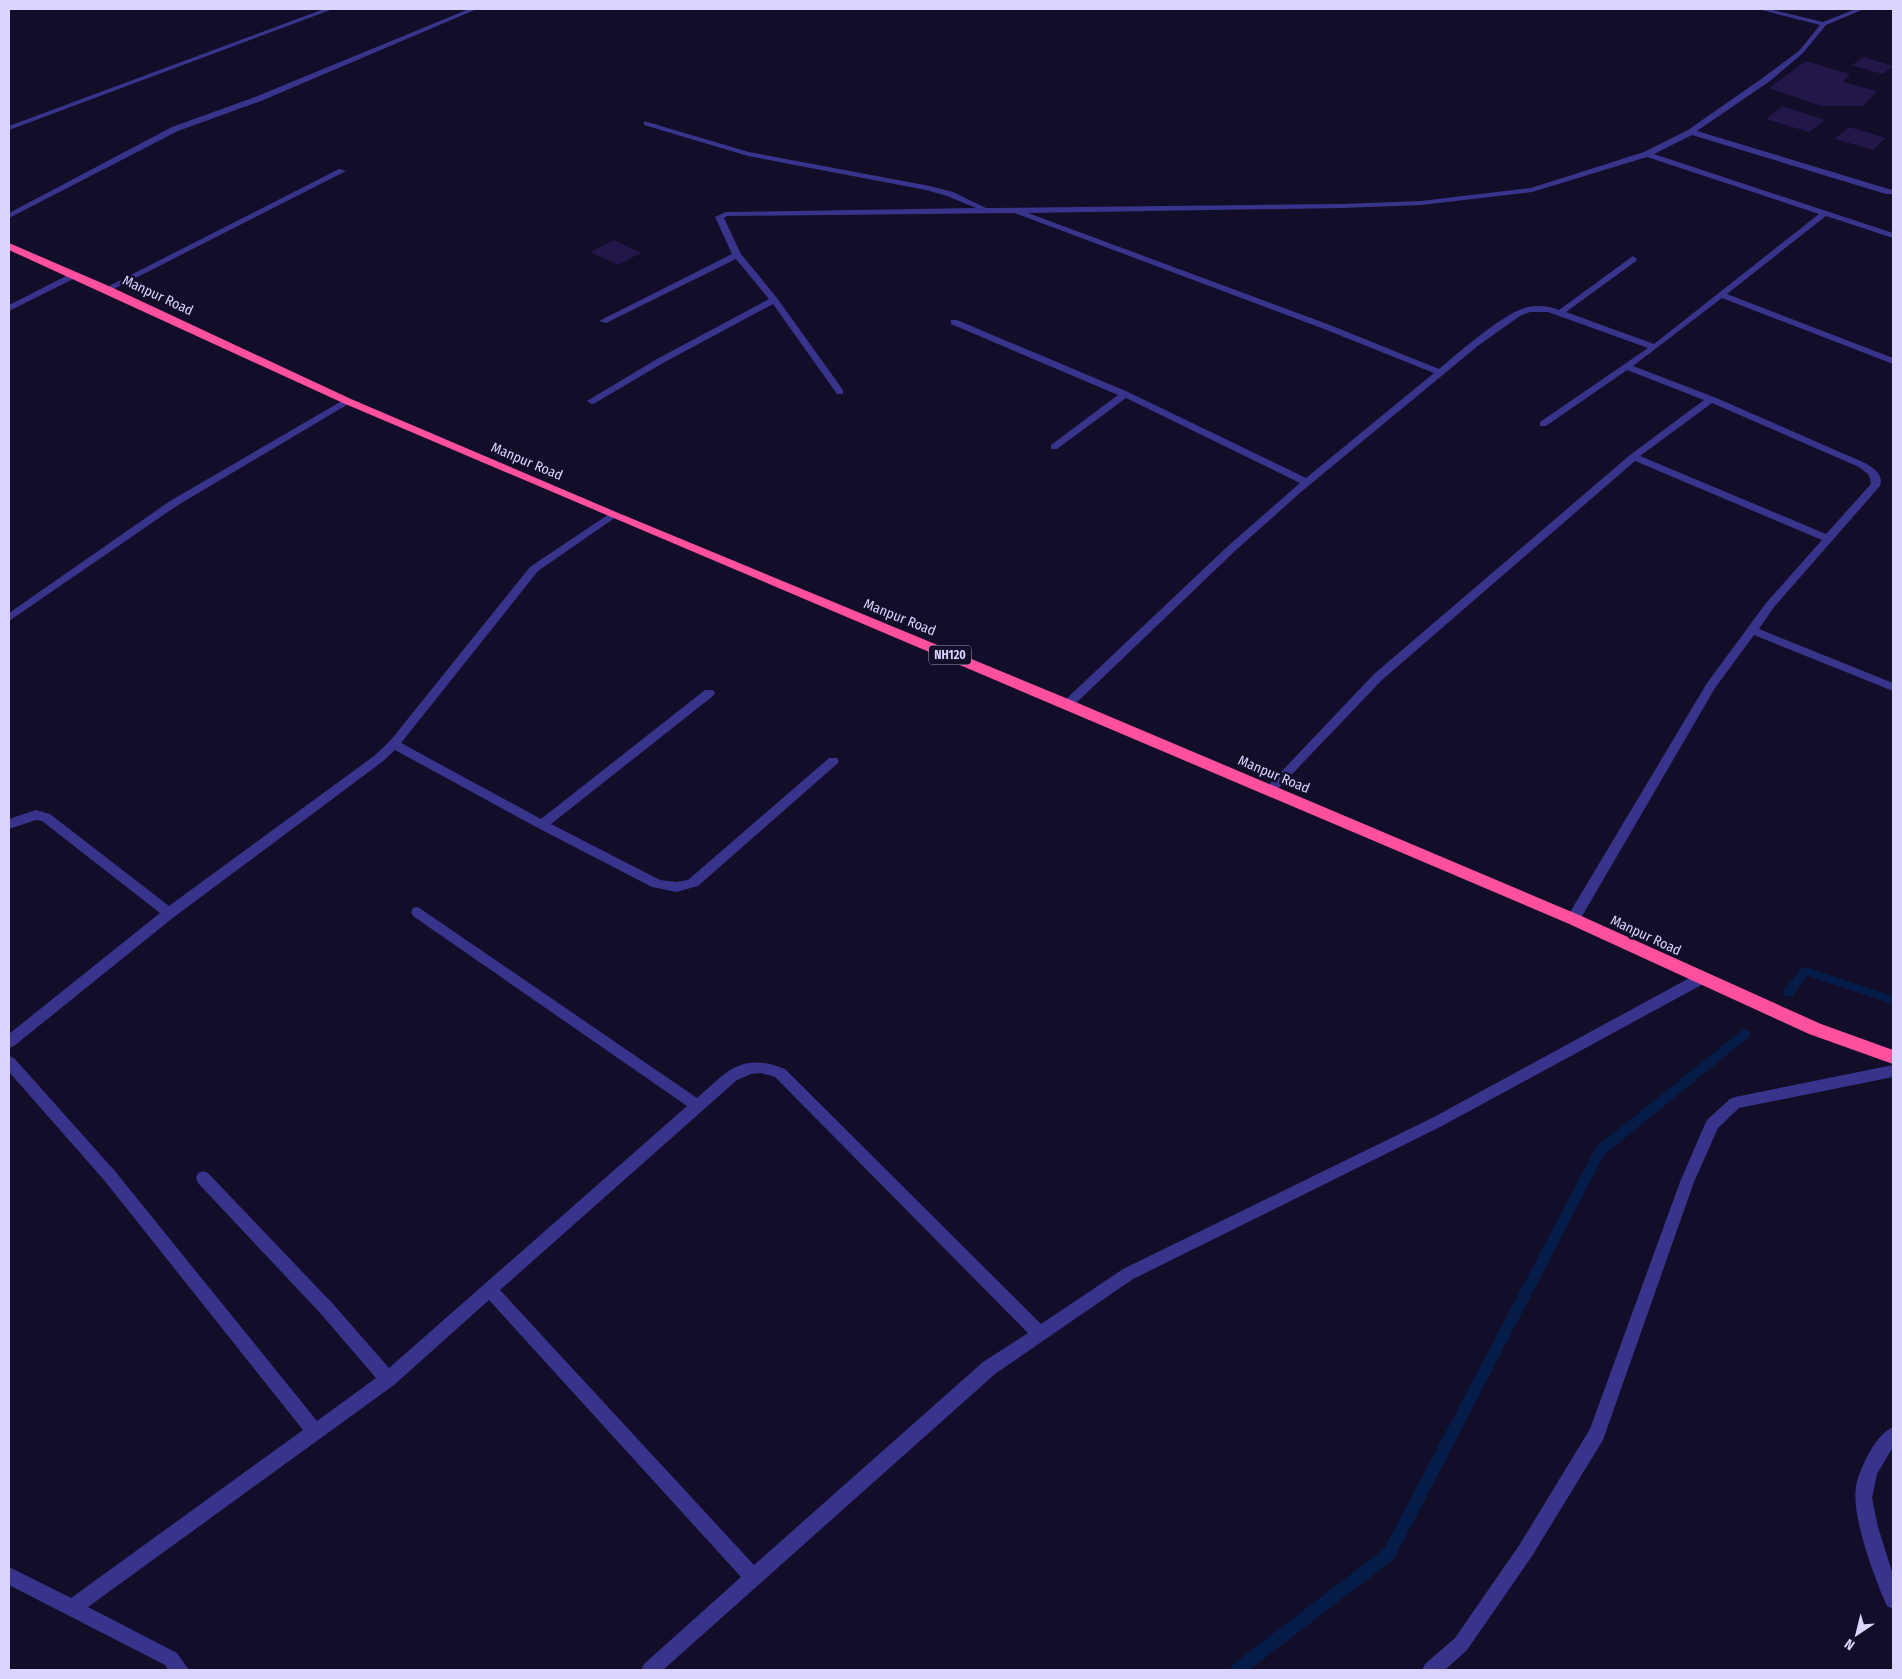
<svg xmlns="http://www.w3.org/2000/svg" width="1902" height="1679" font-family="'Fira Sans Condensed',sans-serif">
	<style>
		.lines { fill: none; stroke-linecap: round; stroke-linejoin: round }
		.stream { fill: #051c49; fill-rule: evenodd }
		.building { fill: #23174a }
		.minor { fill: #39348b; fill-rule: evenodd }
		.highway { fill: #ff4f9f; fill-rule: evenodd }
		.labels { text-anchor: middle; stroke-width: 5; stroke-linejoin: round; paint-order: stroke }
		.shield { fill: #120d28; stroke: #9e98be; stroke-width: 1 }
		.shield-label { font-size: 12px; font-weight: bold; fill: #dad4ff }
		.street-label { font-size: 14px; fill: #dad4ff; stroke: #120d28 }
	</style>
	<rect width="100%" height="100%" fill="#120d28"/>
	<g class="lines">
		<g class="stream">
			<path d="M1806,967L1893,996V1004L1808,976L1792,996L1788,997L1784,996L1783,993L1784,990L1802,968Z"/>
			<path d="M1745,1029L1749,1031L1751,1034L1749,1037L1604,1155L1394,1559L1249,1670H1230L1232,1665L1384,1549L1596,1147L1741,1031Z"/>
		</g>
	</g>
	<g class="building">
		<path d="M1864,57L1893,66V67L1882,74L1852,65Z"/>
		<path d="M1806,61L1850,74L1843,82L1877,91L1863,106H1821L1769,88Z"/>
		<path d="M1782,106L1825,120L1809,132L1766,119Z"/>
		<path d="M1849,127L1886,138L1873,150L1835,139Z"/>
		<path d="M614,240L641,253L618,265L590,252Z"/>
	</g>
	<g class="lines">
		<g class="minor">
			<path d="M324,9H333L9,130V126Z"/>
			<path d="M469,9H477L261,101L178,131L9,218V213L172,127L255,97Z"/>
			<path d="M1758,9H1768L1823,22L1856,9H1864L1826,25L1803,53L1770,81L1697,131L1892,190V194H1886L1692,135L1654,154L1893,233V238L1826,216L1727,294L1893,358V364L1722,298L1633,366L1714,397L1865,463C1874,468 1884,475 1880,486L1774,607L1759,629L1893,683V691L1754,635L1715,688L1578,923H1568L1566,919L1707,683L1766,603L1822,540L1635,461L1382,680L1274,793L1270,794L1264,790L1374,674L1630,455L1704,400L1627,370L1546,426H1540V422L1648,348L1548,312H1530L1520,316L1479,345L1301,492L1236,550L1072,707L1068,708L1062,704L1064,701L1228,546L1300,483L1126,398L1057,449H1051V445L1118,395L951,324V320H957L1128,392L1306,478L1434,373L1324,329L1015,213L727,216L724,218L741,254L777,298L843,390V394H837L773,304L663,363L595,403L592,404L587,401L657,359L769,299L736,259L606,323L599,321L732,254L715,217L726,212L976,208L947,196L926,190L748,156L644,125V121L749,152L930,186L953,192L986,208L1342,204L1421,201L1531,188L1644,152L1688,130L1764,77L1799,51L1820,25ZM1647,157L1819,214L1654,344L1566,312L1636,261L1637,259L1633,256L1559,310C1549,306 1538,305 1528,307C1506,311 1458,353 1439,369L1330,325L1028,213L1342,208L1421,205L1532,192ZM1712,403L1859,467L1869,475L1871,484L1826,534L1640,456Z"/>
			<path d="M339,169L346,171L110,291L103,289Z"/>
			<path d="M74,272L77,273V277L9,311V305Z"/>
			<path d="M347,398L352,401L350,403L178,505L9,621V613L170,501Z"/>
			<path d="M612,512L617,515L616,517L538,571L401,743L541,819L705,690H713L715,693L713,696L551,824L660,880L676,882L688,880L829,758H837L839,761L837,764L698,886L676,892L652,887L538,828L395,750L382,762L174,917L14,1046L9,1048V1034L160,913L42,821L36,820L9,829V819L36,810L50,814L169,906L374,756L390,741L530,567Z"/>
			<path d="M418,907L697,1098C729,1070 741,1052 785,1069L1041,1324L1123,1269L1432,1118L1695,975L1700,974L1705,975L1707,979L1705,983L1442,1126L1133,1279L995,1374L663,1670H641L644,1664L741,1577L489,1300L394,1385L88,1607L177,1653L189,1670H168L165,1665L9,1585V1567L71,1598L303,1430L104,1180L9,1072V1056L14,1058L114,1170L317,1421L376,1378L321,1314L198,1183L196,1178L198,1173L203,1171L208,1173L333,1304L389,1368L687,1106L413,916L411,912L413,908ZM761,1073L775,1077L1028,1333L983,1362L754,1565L500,1290L737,1080L751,1074Z"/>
			<path d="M1893,1065V1077L1739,1108L1718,1128L1694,1182L1603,1440L1532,1556L1467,1650L1445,1670H1422L1425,1664L1455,1638L1520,1544L1590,1429L1680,1182L1705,1124L1707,1120L1730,1099L1735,1097Z"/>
			<path d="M1893,1427V1447L1877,1474L1872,1498L1878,1527L1893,1575V1609L1887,1606C1875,1579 1851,1516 1856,1487C1858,1474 1865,1460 1872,1448C1877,1440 1884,1431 1893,1427Z"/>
		</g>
		<path class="highway" d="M9,243L111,287L351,399L616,512L1073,701L1579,915L1821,1024L1893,1050V1064L1809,1034L1567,923L343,403L9,250Z"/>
	</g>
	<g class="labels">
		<rect class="shield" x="929" y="645.5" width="42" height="19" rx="4"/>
		<g class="shield-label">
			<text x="950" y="659">NH120</text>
		</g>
		<g class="street-label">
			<text transform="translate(158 295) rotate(25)" y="5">Manpur Road</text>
			<text transform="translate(527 461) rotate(23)" y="5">Manpur Road</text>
			<text transform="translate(900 617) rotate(22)" y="5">Manpur Road</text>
			<text transform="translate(1274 774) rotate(23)" y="5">Manpur Road</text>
			<text transform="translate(1646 935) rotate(25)" y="5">Manpur Road</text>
		</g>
	</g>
	<rect width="1902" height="1679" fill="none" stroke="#dad4ff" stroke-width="20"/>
	<g transform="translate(1857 1634) rotate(215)" stroke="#120d28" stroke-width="4" paint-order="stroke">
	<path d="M0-4L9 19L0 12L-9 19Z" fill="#dad4ff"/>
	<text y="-8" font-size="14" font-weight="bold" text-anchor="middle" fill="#dad4ff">N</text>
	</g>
</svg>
